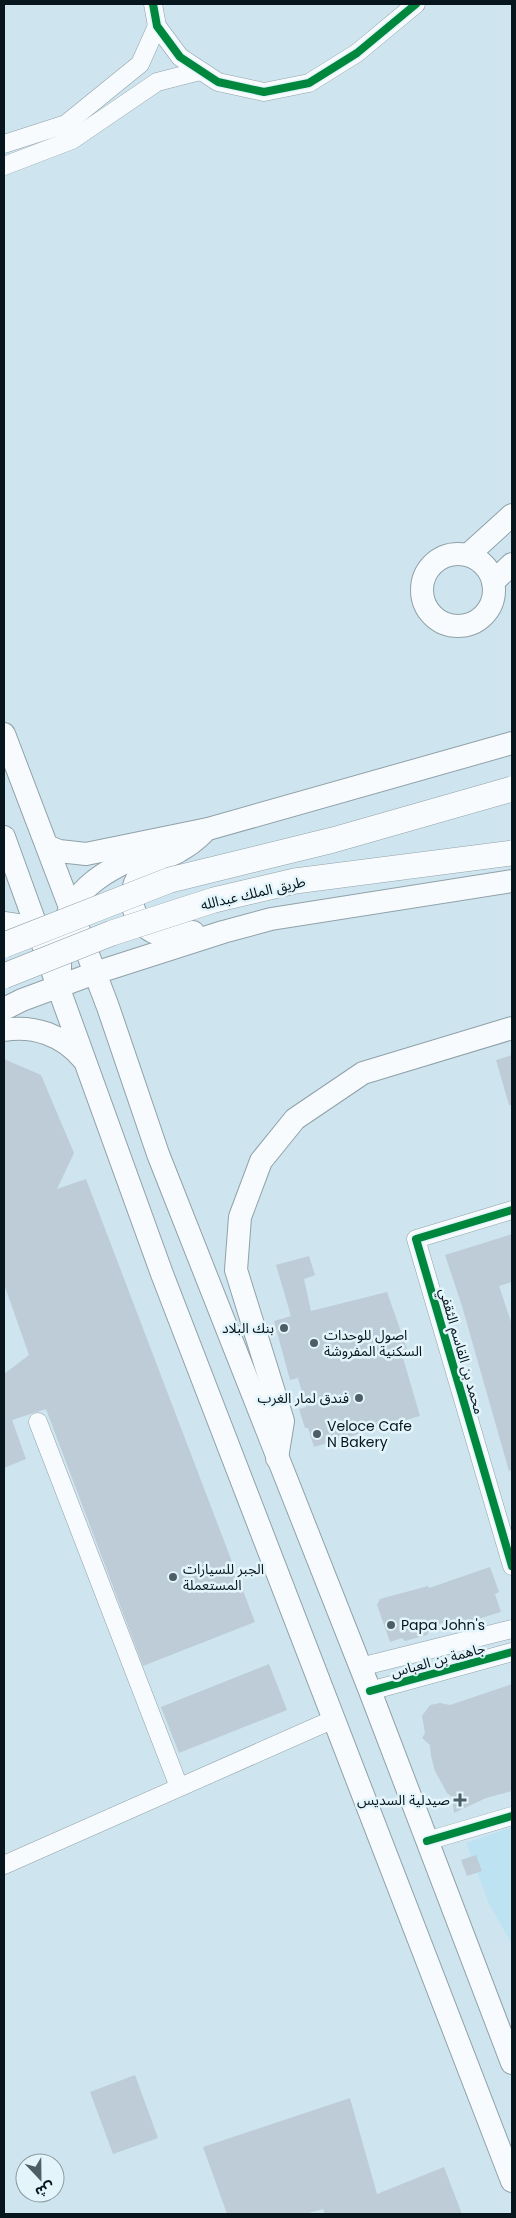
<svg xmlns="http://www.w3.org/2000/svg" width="516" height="2218" font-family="Poppins,'Noto Sans Arabic',sans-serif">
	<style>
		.built { fill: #bde3f3 }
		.building { fill: #bdccd6 }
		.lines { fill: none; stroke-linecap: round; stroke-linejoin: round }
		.minor-casing { stroke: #90a1a9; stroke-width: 19 }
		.major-casing { stroke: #90a1a9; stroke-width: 24 }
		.minor { stroke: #f8fbfd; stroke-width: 18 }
		.major { stroke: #f8fbfd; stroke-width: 22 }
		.highway-bridge-casing { stroke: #90a1a9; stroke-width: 26; stroke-linecap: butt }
		.highway-bridge { stroke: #f8fbfd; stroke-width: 25 }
		.cycleway-casing { stroke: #e3f4fb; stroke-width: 11 }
		.cycleway { stroke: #00873e; stroke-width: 8 }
		.poi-dot { fill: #4d5e66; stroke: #e3f4fb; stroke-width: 2 }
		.labels { text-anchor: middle; stroke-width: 5; stroke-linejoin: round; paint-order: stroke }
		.street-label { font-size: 14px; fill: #07161c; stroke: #e3f4fb }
		.poi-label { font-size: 14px; fill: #07161c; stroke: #e3f4fb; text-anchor: start }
	</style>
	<rect width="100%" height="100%" fill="#cee5ef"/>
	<path class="built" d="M512,1827V1944L489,1904L466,1843Z"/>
	<g class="building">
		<path d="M512,1055V1105H509L496,1060Z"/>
		<path d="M4,1059L41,1075L74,1153L57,1189L86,1179L255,1622L143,1666L46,1409L12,1420L26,1459L4,1468V1374L29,1355L4,1284Z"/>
		<path d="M512,1234V1282L499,1286L512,1325V1470L509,1471L462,1306L445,1255Z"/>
		<path d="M309,1256L315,1275L304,1279L311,1311L387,1292L407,1349L401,1351L420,1416L314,1447L308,1428H305L299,1409L306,1407L298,1378L290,1380L274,1321L291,1316L276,1265Z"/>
		<path d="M490,1567L499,1592L495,1594L501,1612L465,1623L460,1618L439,1624V1626L430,1629L427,1635L405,1641L402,1638L390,1642L377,1605L380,1599L428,1586L429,1588Z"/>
		<path d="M269,1664L287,1710L179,1753L161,1707Z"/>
		<path d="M512,1684V1791L486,1798L454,1813L452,1797L447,1793L435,1771L431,1756L430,1745L422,1738L425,1733L422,1716L430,1705L440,1703L450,1705Z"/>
		<path d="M476,1855L482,1871L467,1876L461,1860Z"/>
		<path d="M135,2075L158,2138L113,2154L90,2092Z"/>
		<path d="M350,2098L377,2194L444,2167L462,2214H325L323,2209L305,2214H227L203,2147Z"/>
	</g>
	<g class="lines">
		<g class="minor-casing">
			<g id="minor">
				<path d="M153,4L157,26L180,57L218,82L264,92L309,83L357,53L416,4"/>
				<path d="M4,144L66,124L140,64L157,26"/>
				<path d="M4,166L72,140L157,82L200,71"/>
				<path d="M512,1210L416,1239L512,1566"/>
				<path d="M38,1422L179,1787"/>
				<path d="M360,1667L512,1629"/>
				<path d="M370,1691L512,1652"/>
				<path d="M427,1841L512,1816"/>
				<path d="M4,1865L334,1719"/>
			</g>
		</g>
		<g class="major-casing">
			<g id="major">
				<circle cx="458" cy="590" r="36"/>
				<path d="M468,555L512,515"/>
				<path d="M493,582L512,564"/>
				<path d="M4,734L108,1007L158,1154L370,1691L512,2063"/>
				<path d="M4,837L162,1274L512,2181"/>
				<path d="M47,846L59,851L86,854L208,829L512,743"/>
				<path d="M4,923L24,926L46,941"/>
				<path d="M193,932C170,934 153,941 138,918C127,901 132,878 148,866C157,860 169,857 179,851C188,846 196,840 203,833"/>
				<path d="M60,969C60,957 60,945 62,934C69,888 111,867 149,852"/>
				<path d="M4,1009L22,1000L95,973L223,932L271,919L512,881"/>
				<path d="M4,1030C34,1025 63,1035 83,1059"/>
				<path d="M277,1458L283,1421L236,1270L240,1217L261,1161L295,1119L363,1073L512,1028"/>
			</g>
		</g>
		<use href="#minor" class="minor"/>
		<use href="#major" class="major"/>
		<g class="highway-bridge-casing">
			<g id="highway-bridge">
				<path d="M4,945L170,880L333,840L512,789"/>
				<path d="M4,976L112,933L214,900L295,881L512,853"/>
			</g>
		</g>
		<use href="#highway-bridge" class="highway-bridge"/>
		<g class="cycleway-casing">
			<g id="cycleway">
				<path d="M153,4L157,26L180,57L218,82L264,92L309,83L357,53L416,4"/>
				<path d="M512,1210L416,1239L512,1566"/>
				<path d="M370,1691L512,1652"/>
				<path d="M427,1841L512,1816"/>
			</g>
		</g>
		<use href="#cycleway" class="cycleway"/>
	</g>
	<g class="poi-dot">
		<circle cx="284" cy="1328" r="5"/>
		<circle cx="314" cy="1343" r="5"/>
		<circle cx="359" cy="1398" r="5"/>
		<circle cx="317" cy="1434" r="5"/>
		<circle cx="173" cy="1577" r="5"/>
		<circle cx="391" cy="1625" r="5"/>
		<path d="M457.5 1792.5h5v5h5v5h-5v5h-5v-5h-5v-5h5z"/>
	</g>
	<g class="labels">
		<g class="street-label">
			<text transform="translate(253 893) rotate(-13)" y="5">طريق الملك عبدالله</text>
			<text transform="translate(462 1351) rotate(74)" y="5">محمد بن القاسم الثقفي</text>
			<text transform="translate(438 1660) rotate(-15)" y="5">جاهمة بن العباس</text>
		</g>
		<g class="poi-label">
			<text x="274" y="1333" text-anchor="end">بنك البلاد</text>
			<text x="324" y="1340">اصول للوحدات<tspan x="324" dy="16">السكنية المفروشة</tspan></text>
			<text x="349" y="1403" text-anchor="end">فندق لمار الغرب</text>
			<text x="327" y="1431">Veloce Cafe<tspan x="327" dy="16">N Bakery</tspan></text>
			<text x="183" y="1574">الجبر للسيارات<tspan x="183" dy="16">المستعملة</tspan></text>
			<text x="401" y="1630">Papa John's</text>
			<text x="450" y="1805" text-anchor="end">صيدلية السديس</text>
		</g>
	</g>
	<rect width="516" height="2218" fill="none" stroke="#07161c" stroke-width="10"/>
	<g transform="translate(40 2178) rotate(158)"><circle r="24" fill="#e3f4fb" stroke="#8b9ba2"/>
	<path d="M0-4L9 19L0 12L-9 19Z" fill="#4d5e66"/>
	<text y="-8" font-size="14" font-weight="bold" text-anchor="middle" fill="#07161c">ش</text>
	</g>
</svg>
